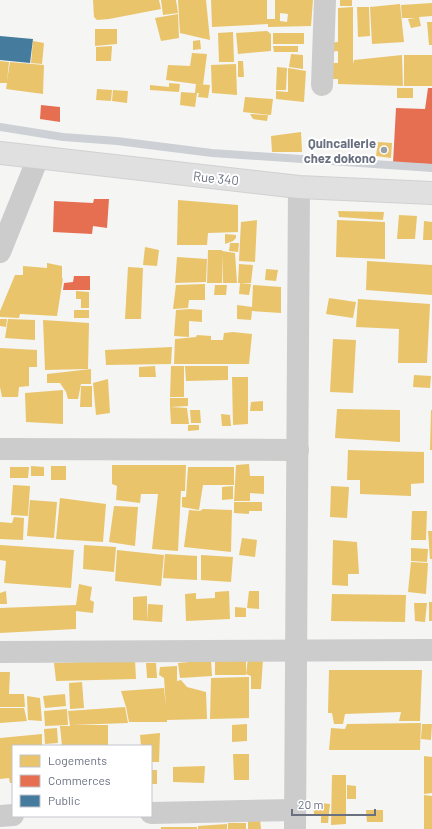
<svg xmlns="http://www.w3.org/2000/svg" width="432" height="829" font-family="Barlow,sans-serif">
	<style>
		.homes { fill: #e9c46a; fill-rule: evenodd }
		.shops { fill: #e76f51 }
		.public { fill: #457b9d }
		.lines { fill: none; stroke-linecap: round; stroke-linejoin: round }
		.stream { stroke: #cdd1d5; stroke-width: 8 }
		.secondary-casing { stroke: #d1d1d2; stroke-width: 24 }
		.street { stroke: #cccccd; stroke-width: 22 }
		.secondary { stroke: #e0e0e0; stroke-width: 22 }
		.poi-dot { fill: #9a9fa9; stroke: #fff; stroke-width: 1.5 }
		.labels { text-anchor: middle; stroke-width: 4; stroke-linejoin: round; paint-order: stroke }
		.poi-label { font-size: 13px; font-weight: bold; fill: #697080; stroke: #fff; text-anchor: end }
		.street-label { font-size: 13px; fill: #697080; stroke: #fff }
	</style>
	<rect width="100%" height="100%" fill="#f5f5f4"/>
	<g class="homes">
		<path d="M93,0H159L161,9L109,19L97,20L94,17Z"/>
		<path d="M161,0H176L178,13L163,15Z"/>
		<path d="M178,0H206L210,40L180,33Z"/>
		<path d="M211,0H267V19H275V0H313L311,26L268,27V24L212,27ZM280,13L288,14L287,22L280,21Z"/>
		<rect x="340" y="0" width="12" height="6"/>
		<path d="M432,3V16L419,17L421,26L411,28L408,19L416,18H402L401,5Z"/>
		<path d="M400,4L404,42L372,44L370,7Z"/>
		<path d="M353,7V64L354,60L402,55L403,86L338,84V79H331L330,63H338V51L329,52L330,43L338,42V8Z"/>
		<path d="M357,7H369L370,36L358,37Z"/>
		<path d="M178,14L179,38L161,41L155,18Z"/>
		<path d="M427,22H432V45H429Z"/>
		<path d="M95,29H117V44L95,46Z"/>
		<path d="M267,31L271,34V51L238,54L236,33Z"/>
		<path d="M233,32L234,62H219L218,33Z"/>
		<rect x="273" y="33" width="31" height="11"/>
		<path d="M200,40L201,49L193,50V41Z"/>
		<path d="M33,41L44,43L42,64L31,63Z"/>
		<path d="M112,46L111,61H96V47Z"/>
		<path d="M273,46H298V52H274Z"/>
		<path d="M192,53L207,54L203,85L166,80L168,65L190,66Z"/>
		<path d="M291,54L303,55V69L289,67Z"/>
		<rect x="404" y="55" width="28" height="31"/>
		<path d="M0,61L9,62L7,81L10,62L44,65L43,94L6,89L7,83H0Z"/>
		<path d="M238,61H243L244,77H238Z"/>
		<path d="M236,64L237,95L212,93L211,65Z"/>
		<path d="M277,67L287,68L286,90H276Z"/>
		<path d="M288,68L306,71L304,102L276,99V91L288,92Z"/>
		<path d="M169,83L180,84L179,92L150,90V85L169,87Z"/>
		<path d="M196,84L210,85L208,98L198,97L199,93H197L195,107L180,105L181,92L195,93Z"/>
		<rect x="397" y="88" width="16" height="10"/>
		<path d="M97,89L112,90L111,101L96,100Z"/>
		<path d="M113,90L128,91L127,103L112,101Z"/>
		<path d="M245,97L273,99L271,115L243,112Z"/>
		<path d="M250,114L268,115L267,121L253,119Z"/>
		<path d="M301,132L302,152H272L271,136Z"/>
		<path d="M378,142L392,143L391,158L376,156Z"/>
		<path d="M178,200L238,205V232L208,233L207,245H177Z"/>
		<path d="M338,211L384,212L383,220L339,217Z"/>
		<path d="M399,215L417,216L415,239H397Z"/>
		<path d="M257,220L255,262L239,261L241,222Z"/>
		<path d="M337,220L385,222V259L336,257Z"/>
		<path d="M424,221L432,222V240H423Z"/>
		<path d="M225,234L236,235V238L233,241L225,244Z"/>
		<path d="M230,243H239L238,252L229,251Z"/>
		<path d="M145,247L159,250L157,266L143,265Z"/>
		<path d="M208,250H222V251L235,253L237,283H223L222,255V283H207Z"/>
		<path d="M177,257L207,259L206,282L175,283Z"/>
		<path d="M367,261L432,265V295L366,290Z"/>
		<path d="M47,263L62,266V279L63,278L57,316L20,314L19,318L0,317V311L15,275H23V266L47,268Z"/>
		<path d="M239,264L253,265L251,283H238Z"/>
		<path d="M128,267L143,268L141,319H125Z"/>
		<path d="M266,269L278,270L276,281L265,280Z"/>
		<path d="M240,283L251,284L249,295L239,294Z"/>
		<path d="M205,284V300H189L188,308L173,309L176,285Z"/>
		<path d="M215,285H227L226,295H214Z"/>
		<path d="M253,285L281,287V313L252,311L251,320L237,319V305L252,307Z"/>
		<path d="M76,291L89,292V308H81V299H76Z"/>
		<path d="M329,298L356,302L353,318L326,314Z"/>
		<path d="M358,299L430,304L427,363H398L399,329L356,327Z"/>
		<path d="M190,309L202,310V322L189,321V337L174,336L176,310Z"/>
		<rect x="74" y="310" width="15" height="8"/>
		<path d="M0,319H7L6,327L0,326Z"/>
		<path d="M8,319L35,320V340L5,338Z"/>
		<path d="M43,320L89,323L88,369L45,370Z"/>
		<path d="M233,332L252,334L249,364H174L175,339L196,337L197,335L211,336V340H223L224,333Z"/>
		<path d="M333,339L356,340L353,393L330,392Z"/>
		<path d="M172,347L171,364L106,365L105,350Z"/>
		<path d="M0,348L37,350V367H29V386L19,387L18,397H2L0,387Z"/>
		<path d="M155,366L156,377H139V367Z"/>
		<path d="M171,366H184V397H170Z"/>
		<path d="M185,366H228V380L186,381Z"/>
		<path d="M91,369V384H81L78,399H68L66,392L60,383H47V374Z"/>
		<path d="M414,375L431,376L430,388L413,387Z"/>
		<path d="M232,377H248V424L233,425Z"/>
		<path d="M108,379L110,413L96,415L93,383Z"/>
		<path d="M81,386H92V407H80Z"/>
		<path d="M63,390V424L26,422L25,393Z"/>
		<path d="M170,398H188V406L170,407Z"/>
		<path d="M263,401V411H250L251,402Z"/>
		<path d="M170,407L187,408L189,424H171Z"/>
		<path d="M337,409L400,410V442L335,438Z"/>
		<path d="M190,410H200L201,423H191Z"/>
		<path d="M431,410H432V450H430Z"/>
		<path d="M221,414L230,415L231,426H222Z"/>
		<path d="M188,425H199V430L188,431Z"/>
		<path d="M348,450L424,452V483L411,484V496L360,494V480H347Z"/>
		<path d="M249,464L250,476H264V494L250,493V501H234L236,465Z"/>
		<path d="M112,465H186L185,491H181L178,551L152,549L158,494H141L140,503L116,500L117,486L112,484Z"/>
		<path d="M31,466L44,467V476H31Z"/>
		<rect x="51" y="466" width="15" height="14"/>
		<path d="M10,467H29L28,478H10Z"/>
		<path d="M188,467H234V485H203L199,510L182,507V497H186Z"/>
		<path d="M13,485L30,486L28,516L11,515Z"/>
		<path d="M233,486V499L222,500V487Z"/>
		<path d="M331,486L349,487L347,518L330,517Z"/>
		<path d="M60,498L106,504L103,542L56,539Z"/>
		<path d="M30,500L57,502L54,538L27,536Z"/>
		<path d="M234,502H262V511H249V514L234,513Z"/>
		<path d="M114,506L138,507L135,546L109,542Z"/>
		<path d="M203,509L232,510L231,552L184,547L189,510L200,511Z"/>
		<path d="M412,511H427L426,540H411Z"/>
		<path d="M14,517L24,518L23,540L0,539V522L12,523Z"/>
		<path d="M428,531H432V559H430Z"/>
		<path d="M242,538L257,540L255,557L239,555Z"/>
		<path d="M333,540L357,542L359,574H348V586L332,585Z"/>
		<path d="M0,545L74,550L71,588L4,583L6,561L0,560Z"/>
		<path d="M84,545L116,547L114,572L83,569Z"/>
		<path d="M411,548L428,549L427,562L411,561Z"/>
		<path d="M117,550L164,555L161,586L115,581Z"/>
		<path d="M165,554L197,556V580L163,578Z"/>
		<path d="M201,555L233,557L231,582L201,580Z"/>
		<path d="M411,562L428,563L426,594L408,592Z"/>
		<path d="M79,584L92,587L90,600L94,602L93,613L76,611V629L0,633V608L76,605Z"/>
		<path d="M6,591L7,604H0V593Z"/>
		<path d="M229,591L230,619L186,621L185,594L196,593V599L215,598V592Z"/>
		<path d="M249,591H259V609L247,608Z"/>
		<path d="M332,594L406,595L405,622L331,621Z"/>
		<path d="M147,596V621L133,620V597Z"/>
		<rect x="429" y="602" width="3" height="19"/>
		<path d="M414,603H427L425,622L415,621Z"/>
		<path d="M148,604L163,605L162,622L147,621Z"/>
		<path d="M235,607L246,608V617H235Z"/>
		<path d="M248,658L263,659L261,689H251V676L246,674Z"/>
		<rect x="215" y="659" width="31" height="16"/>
		<path d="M135,660L136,679L56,681L54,663Z"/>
		<path d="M211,660L212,676L180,678L178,663Z"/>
		<path d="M146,663H156L157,678H147Z"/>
		<path d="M177,666V681L181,680L187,687L206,692L207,719L167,720V722H129L126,707L121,691L164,688L166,707L164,678L159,675L160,667Z"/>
		<path d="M329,670H422L420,721H399L401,712L345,714L343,724H334L332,713H328Z"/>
		<path d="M0,672H10L9,694H24L25,707H0Z"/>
		<path d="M246,677V678V677H249V718L210,719L211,678Z"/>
		<path d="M82,682L84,708L70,709L69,683Z"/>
		<path d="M65,694L66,706L45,708L43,696Z"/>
		<path d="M27,696L40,698L42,721L28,720Z"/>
		<path d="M125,707L128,723L72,725H108V746H62L60,726H70L68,711Z"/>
		<path d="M0,708H24L27,721L0,723Z"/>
		<path d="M67,709L68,725L45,726L44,711Z"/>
		<path d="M421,723L420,750H329L331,728L345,729L347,724Z"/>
		<path d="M247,724V741L232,742V725Z"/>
		<path d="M422,724H432L431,740L421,739Z"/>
		<path d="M57,728L58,743L45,744L44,729Z"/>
		<path d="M160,733L159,762H151V746H141L140,735Z"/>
		<path d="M42,734V746H13V783H10L9,778L0,779V738Z"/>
		<path d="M233,754H249V780H234Z"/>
		<path d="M424,756L432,757V793L424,794Z"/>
		<path d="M205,766L204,783L173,782V767Z"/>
		<rect x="151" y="770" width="6" height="14"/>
		<path d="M332,775H346V824L331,825Z"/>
		<path d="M347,785L356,786V799H347Z"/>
		<path d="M424,795L432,796V829H424Z"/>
		<path d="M313,802L330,804L328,823H321V814H314Z"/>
		<path d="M366,810H383V822H367Z"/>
		<path d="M248,819H260L261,829H248Z"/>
		<rect x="228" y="823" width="18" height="6"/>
		<path d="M227,824V829H198V826Z"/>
		<rect x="161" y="827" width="36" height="2"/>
	</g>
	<g class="shops">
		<path d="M428,88H432V164L393,163L396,108L425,109Z"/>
		<path d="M41,105L60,107V122L40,119Z"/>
		<path d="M94,199H109L107,228L93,226L92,234L53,232L54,201L93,203Z"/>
		<path d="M74,276H90V290H63L64,283L73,282Z"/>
	</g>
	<path class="public" d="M0,36L33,39L30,63L0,60Z"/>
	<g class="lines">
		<path class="stream" d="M0,127L63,137L117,141L212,153L432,168"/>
		<g class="secondary-casing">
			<path id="secondary" d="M0,153L299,187L432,193"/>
		</g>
		<g class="street">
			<path d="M322,85L325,0"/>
			<path d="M0,252L38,158"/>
			<path d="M0,449L298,450"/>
			<path d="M0,652L432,650"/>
			<path d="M151,813L295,810"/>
			<path d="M0,816L13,815"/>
			<path d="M295,829L299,187"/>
		</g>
		<use href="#secondary" class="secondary"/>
	</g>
	<circle class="poi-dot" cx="384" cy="150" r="4"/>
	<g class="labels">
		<g class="poi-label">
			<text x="376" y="148">Quincailerie<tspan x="376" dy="15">chez dokono</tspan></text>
		</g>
		<g class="street-label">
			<text transform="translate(216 178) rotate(6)" y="5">Rue 340</text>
		</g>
	</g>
	<rect x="12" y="745" width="140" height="72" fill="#ffffff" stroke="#c3c6cc"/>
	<rect x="20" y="755" width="20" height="12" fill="#e9c46a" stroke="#c3c6cc"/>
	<text x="48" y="765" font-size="12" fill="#697080">Logements</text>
	<rect x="20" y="775" width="20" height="12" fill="#e76f51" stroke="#c3c6cc"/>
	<text x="48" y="785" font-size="12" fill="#697080">Commerces</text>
	<rect x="20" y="795" width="20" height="12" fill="#457b9d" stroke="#c3c6cc"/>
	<text x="48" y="805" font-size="12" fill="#697080">Public</text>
	<path d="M292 809v6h83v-6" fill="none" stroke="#697080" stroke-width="2"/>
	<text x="298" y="809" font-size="12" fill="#697080" stroke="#ffffff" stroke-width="3" paint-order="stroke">20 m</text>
</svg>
